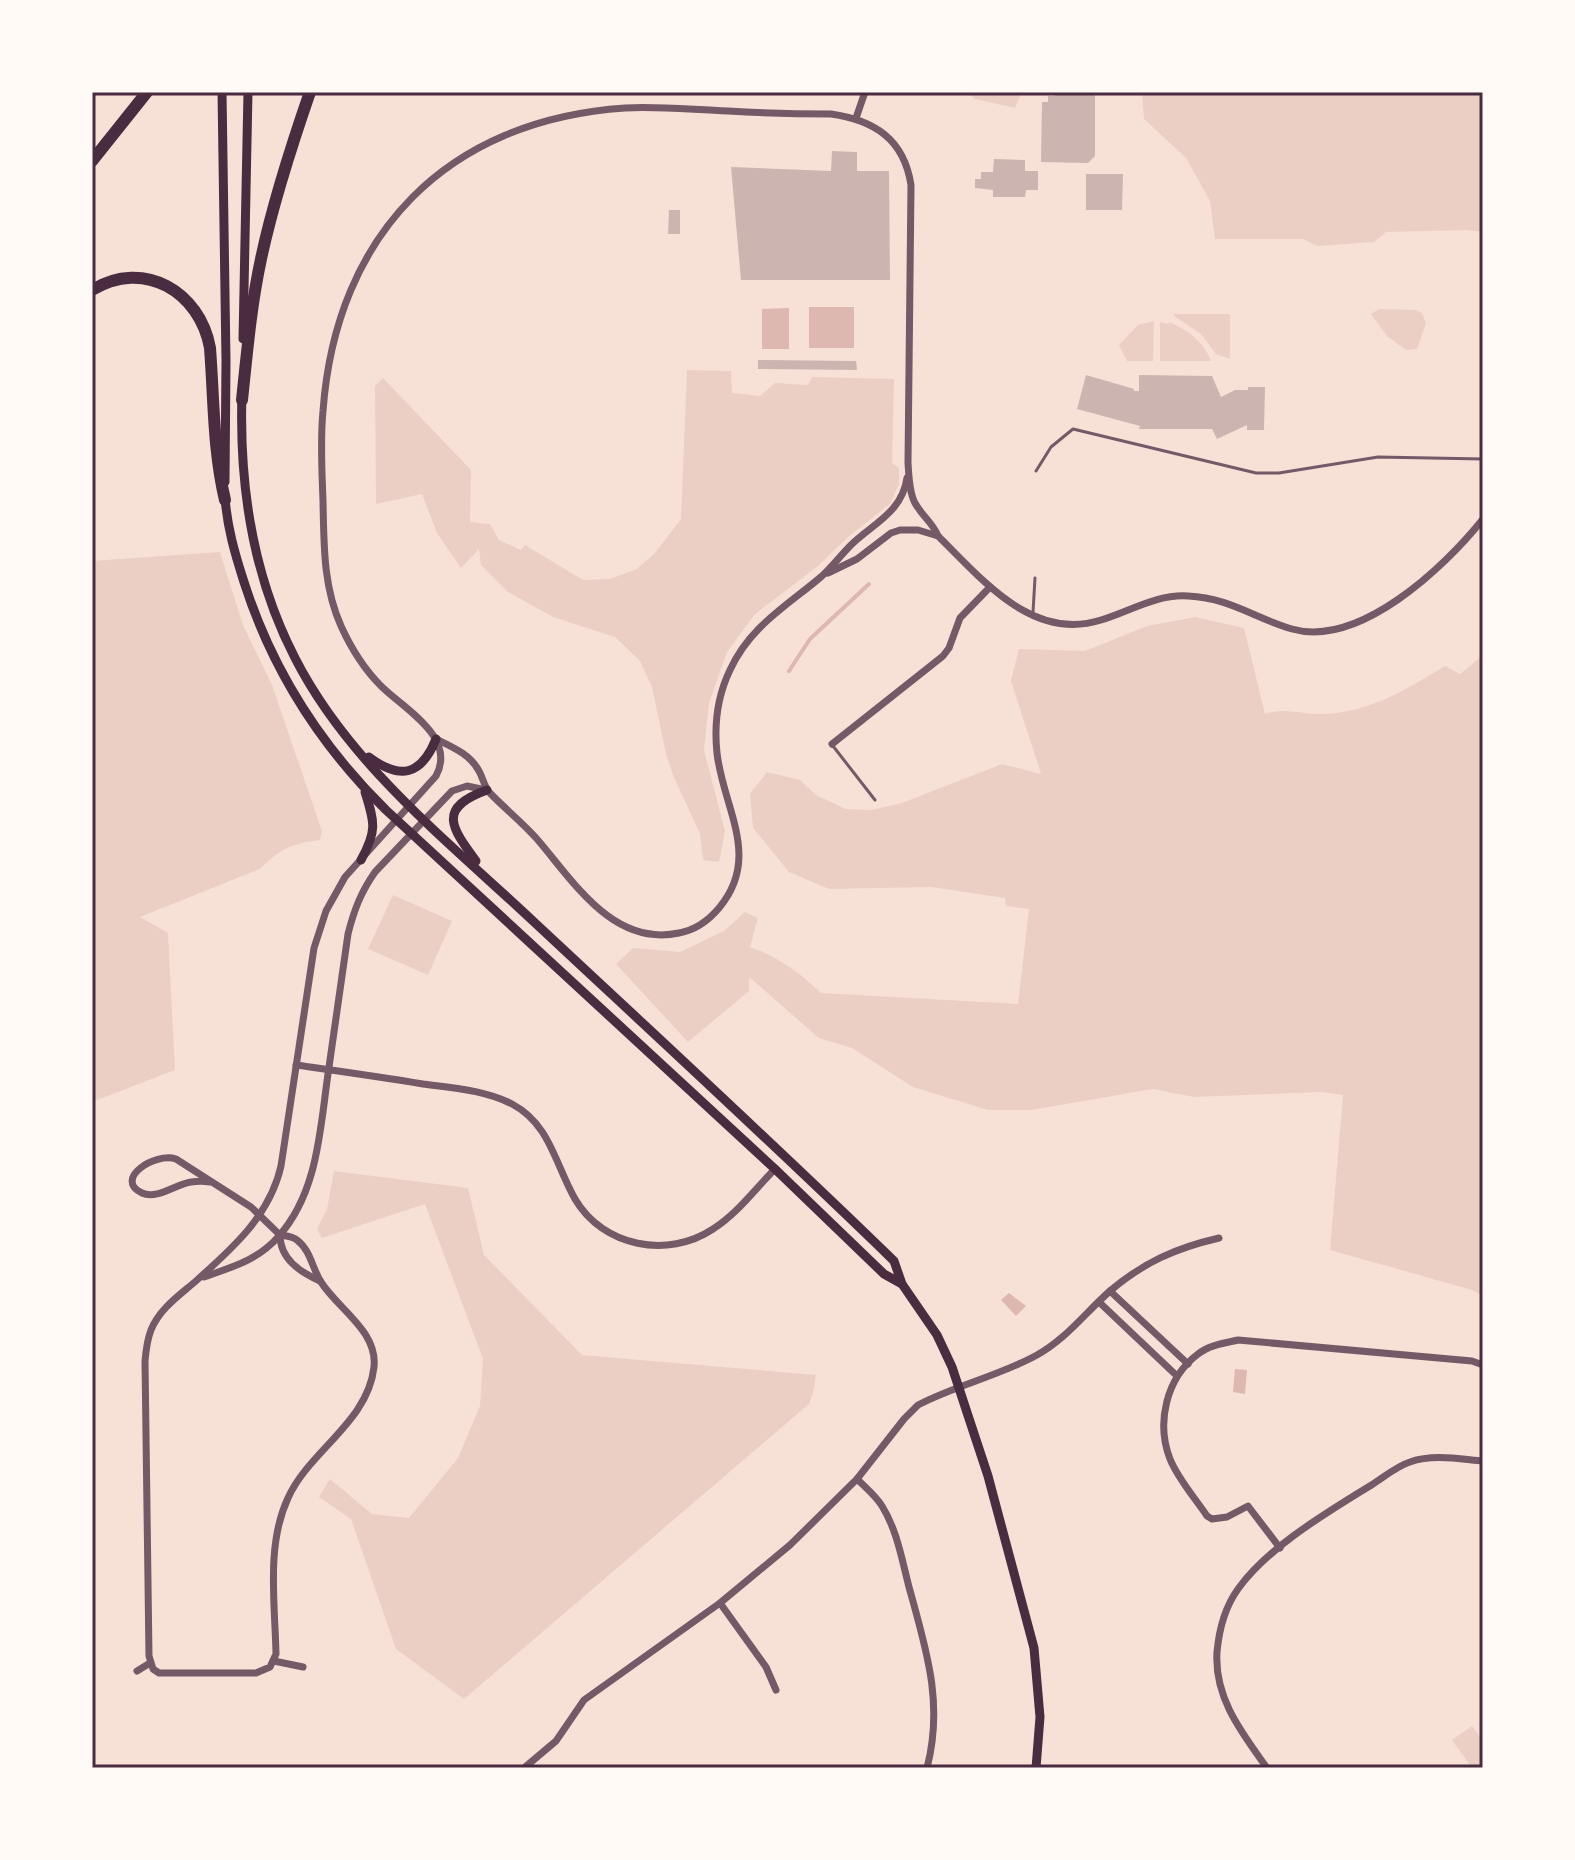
<svg xmlns="http://www.w3.org/2000/svg" width="1575" height="1860" font-family="'Titillium Web',sans-serif">
	<style>
		.green { fill: #ebcfc5 }
		.water { fill: #dcb8b0 }
		.lines { fill: none; stroke-linecap: round; stroke-linejoin: round }
		.stream { stroke: #dcb8b0; stroke-width: 4 }
		.building { fill: #ccb4b1 }
		.service { stroke: #755966; stroke-width: 3 }
		.minor { stroke: #755966; stroke-width: 7 }
		.secondary { stroke: #4a2c40; stroke-width: 9 }
		.motorway { stroke: #4a2c40; stroke-width: 12 }
		.neatline { fill: none; stroke: #4a2c40; stroke-width: 3 }
	</style>
	<rect width="100%" height="100%" fill="#f7e1d7"/>
	<g class="green">
		<path d="M966,92H1022L1015,108L975,99Z"/>
		<path d="M1142,92H1483V232L1467,230L1386,232L1374,242L1318,246L1303,239H1215L1210,201L1186,158L1144,119Z"/>
		<path d="M1379,309L1416,310L1422,313L1426,323L1417,349L1406,350L1387,336L1371,314Z"/>
		<path d="M1174,314H1230V359L1216,354L1201,334L1174,316Z"/>
		<path d="M1154,321L1153,361H1127L1119,345L1138,325Z"/>
		<path d="M1160,322L1168,324L1169,322C1188,330 1204,342 1211,361H1160Z"/>
		<path d="M687,370L731,371L732,393L760,396L775,383L808,385L812,377L894,379L892,463L899,468V484L890,504L848,537L818,566L755,614L727,652L709,703L704,750L725,831L719,862L703,860L700,834L673,775L666,754L652,687L640,661L615,637L553,617L508,592L481,565L479,549L461,568L437,533L422,494L376,504L375,386L383,378L471,470L470,522L490,524L499,540L521,550L525,545L583,580L610,579L637,569L655,553L681,519Z"/>
		<path d="M220,552L243,625L272,685L322,831L320,840C291,844 281,848 260,869L140,917L168,933L175,1070L92,1102V561Z"/>
		<path d="M1195,617L1244,628L1265,714C1284,707 1302,714 1321,714C1369,713 1405,690 1445,666L1460,674L1483,655V1296L1472,1290L1330,1250L1343,1095L1321,1092L1194,1097L1153,1089L1031,1110H988L913,1087L852,1048L819,1038L749,977V991L688,1042L616,964L633,948L680,952L724,931L745,912L758,918L750,947C779,957 800,973 821,993L1018,1004L1029,909L1006,906L1005,898L931,887L829,889L789,872L753,828L750,794L767,772L800,780L816,795L846,809L872,810L902,803L1002,764L1041,774L1011,681L1019,649L1085,651L1147,626Z"/>
		<path d="M393,895L452,921L428,975L368,949Z"/>
		<path d="M334,1171L468,1188L484,1255L582,1355L816,1375L814,1389L809,1404L464,1699L396,1649L351,1519L319,1497L330,1479L372,1514L409,1518L458,1458L480,1406L483,1359L425,1204L322,1238L317,1229L327,1209Z"/>
		<path d="M1472,1726L1483,1741V1768H1472L1452,1740Z"/>
	</g>
	<g class="water">
		<rect x="809" y="307" width="45" height="41"/>
		<path d="M789,308V349H762V309Z"/>
		<path d="M1009,1293L1026,1306L1016,1316L1001,1300Z"/>
		<path d="M1235,1369L1247,1370L1245,1394L1233,1392Z"/>
	</g>
	<g class="lines">
		<path class="stream" d="M789,671L810,639L869,584"/>
	</g>
	<g class="building">
		<path d="M1055,92H1095V156L1088,163L1041,162L1042,102H1048V96H1055Z"/>
		<path d="M832,151L857,152V171H889L890,280H741L731,167L831,171Z"/>
		<path d="M994,159L1025,160V171H1038V190H1026L1025,197H993V190L975,188V179H981V172H993Z"/>
		<path d="M1086,174H1123L1122,210H1086Z"/>
		<path d="M669,210H680V234H668Z"/>
		<path d="M758,360L856,361L857,370L758,369Z"/>
		<path d="M1086,375L1134,389V391H1139V375L1212,376L1221,397L1235,390H1248V387H1265L1264,430H1247V425L1217,439L1212,429H1139L1140,426L1077,409Z"/>
	</g>
	<g class="lines">
		<g class="service">
			<path d="M1036,471L1051,447L1073,429L1256,473H1279L1378,457L1483,459"/>
			<path d="M1033,612L1035,578"/>
			<path d="M833,746L875,800"/>
		</g>
		<g class="minor">
			<path d="M856,118L865,92"/>
			<path d="M828,573L857,559L891,533L900,530H918L938,536"/>
			<path d="M436,739C452,747 470,754 479,771C483,778 484,786 489,792C504,808 522,822 537,839C574,882 613,947 679,933C695,930 709,920 719,908C762,857 723,808 717,753C714,725 718,695 730,670C750,626 787,606 822,576C832,567 841,555 851,545C874,523 902,512 907,478"/>
			<path d="M832,744L943,656L949,648L960,618L990,587"/>
			<path d="M296,1065C338,1071 381,1077 423,1084C453,1088 485,1090 512,1104C550,1124 555,1164 575,1199C603,1247 668,1259 713,1229C737,1214 755,1189 775,1169"/>
			<path d="M210,1182C204,1181 197,1181 191,1182C176,1184 157,1200 142,1193C113,1179 155,1152 176,1159L251,1207L280,1235"/>
			<path d="M280,1235C286,1236 292,1236 297,1240C311,1251 312,1268 321,1282C337,1308 378,1331 374,1367C368,1422 309,1451 288,1498C266,1545 275,1603 276,1654L270,1667L256,1673H159L153,1669L149,1656L145,1361C146,1350 147,1340 151,1330C160,1308 180,1295 197,1280C233,1248 270,1215 281,1166L314,948L326,911L345,877L436,776C457,737 404,709 381,686C364,669 351,648 341,626C323,586 324,544 323,501C322,471 320,441 323,411C336,234 447,120 625,108C659,106 694,110 728,111C762,113 796,114 831,114C874,120 904,139 911,185L908,463C909,476 909,492 915,503C922,516 933,523 938,536C982,579 1032,642 1101,620C1131,611 1156,594 1188,596C1230,598 1254,618 1292,629C1359,648 1444,568 1483,519"/>
			<path d="M280,1235C280,1259 300,1272 320,1281"/>
			<path d="M204,1277C232,1267 258,1260 278,1237C318,1193 320,1129 328,1074C335,1027 341,981 348,934C354,910 361,892 375,872L452,791L467,786L486,790"/>
			<path d="M1110,1291L1188,1364"/>
			<path d="M1099,1302L1177,1376"/>
			<path d="M857,1479C865,1487 876,1496 882,1506C897,1530 902,1560 909,1587C926,1649 944,1703 927,1768"/>
			<path d="M1280,1548L1248,1506L1227,1517L1212,1519L1207,1516C1195,1498 1178,1479 1170,1459C1156,1423 1166,1378 1198,1354C1209,1345 1225,1343 1238,1340L1472,1361L1483,1365"/>
			<path d="M720,1603L766,1667L776,1690"/>
			<path d="M274,1661L303,1667"/>
			<path d="M137,1671L150,1663"/>
			<path d="M524,1768L556,1741L584,1700L720,1603L790,1545L857,1479L904,1419L918,1405C956,1385 999,1376 1037,1355C1066,1339 1085,1313 1110,1291C1144,1262 1176,1248 1219,1238"/>
			<path d="M1267,1768C1242,1733 1214,1698 1217,1652C1219,1630 1225,1607 1238,1589C1269,1546 1328,1512 1373,1484C1384,1477 1397,1466 1410,1462C1433,1454 1459,1459 1483,1461"/>
		</g>
		<g class="secondary">
			<path d="M222,92L226,361L225,482"/>
			<path d="M243,339L248,92"/>
			<path d="M242,394C239,486 252,575 295,658C349,764 448,841 533,921C654,1034 776,1146 894,1261L902,1284L937,1335L952,1367L988,1476L1034,1648L1040,1717L1036,1768"/>
			<path d="M225,497C227,527 235,554 244,582C272,670 320,745 386,810L775,1169L884,1274L902,1284"/>
			<path d="M369,757C400,780 421,776 436,739"/>
			<path d="M361,860C377,831 375,823 365,792"/>
			<path d="M476,861C451,827 437,808 487,790"/>
		</g>
		<g class="motorway">
			<path d="M92,161L147,92"/>
			<path d="M92,290C144,258 200,292 210,348C214,400 213,450 225,500"/>
			<path d="M242,400C247,353 251,305 261,259C273,202 291,147 310,92"/>
		</g>
	</g>
	<rect width="1575" height="1860" fill="none" stroke="#fffaf5" stroke-width="188"/>
	<rect x="94" y="94" width="1387" height="1672" class="neatline"/>
</svg>
